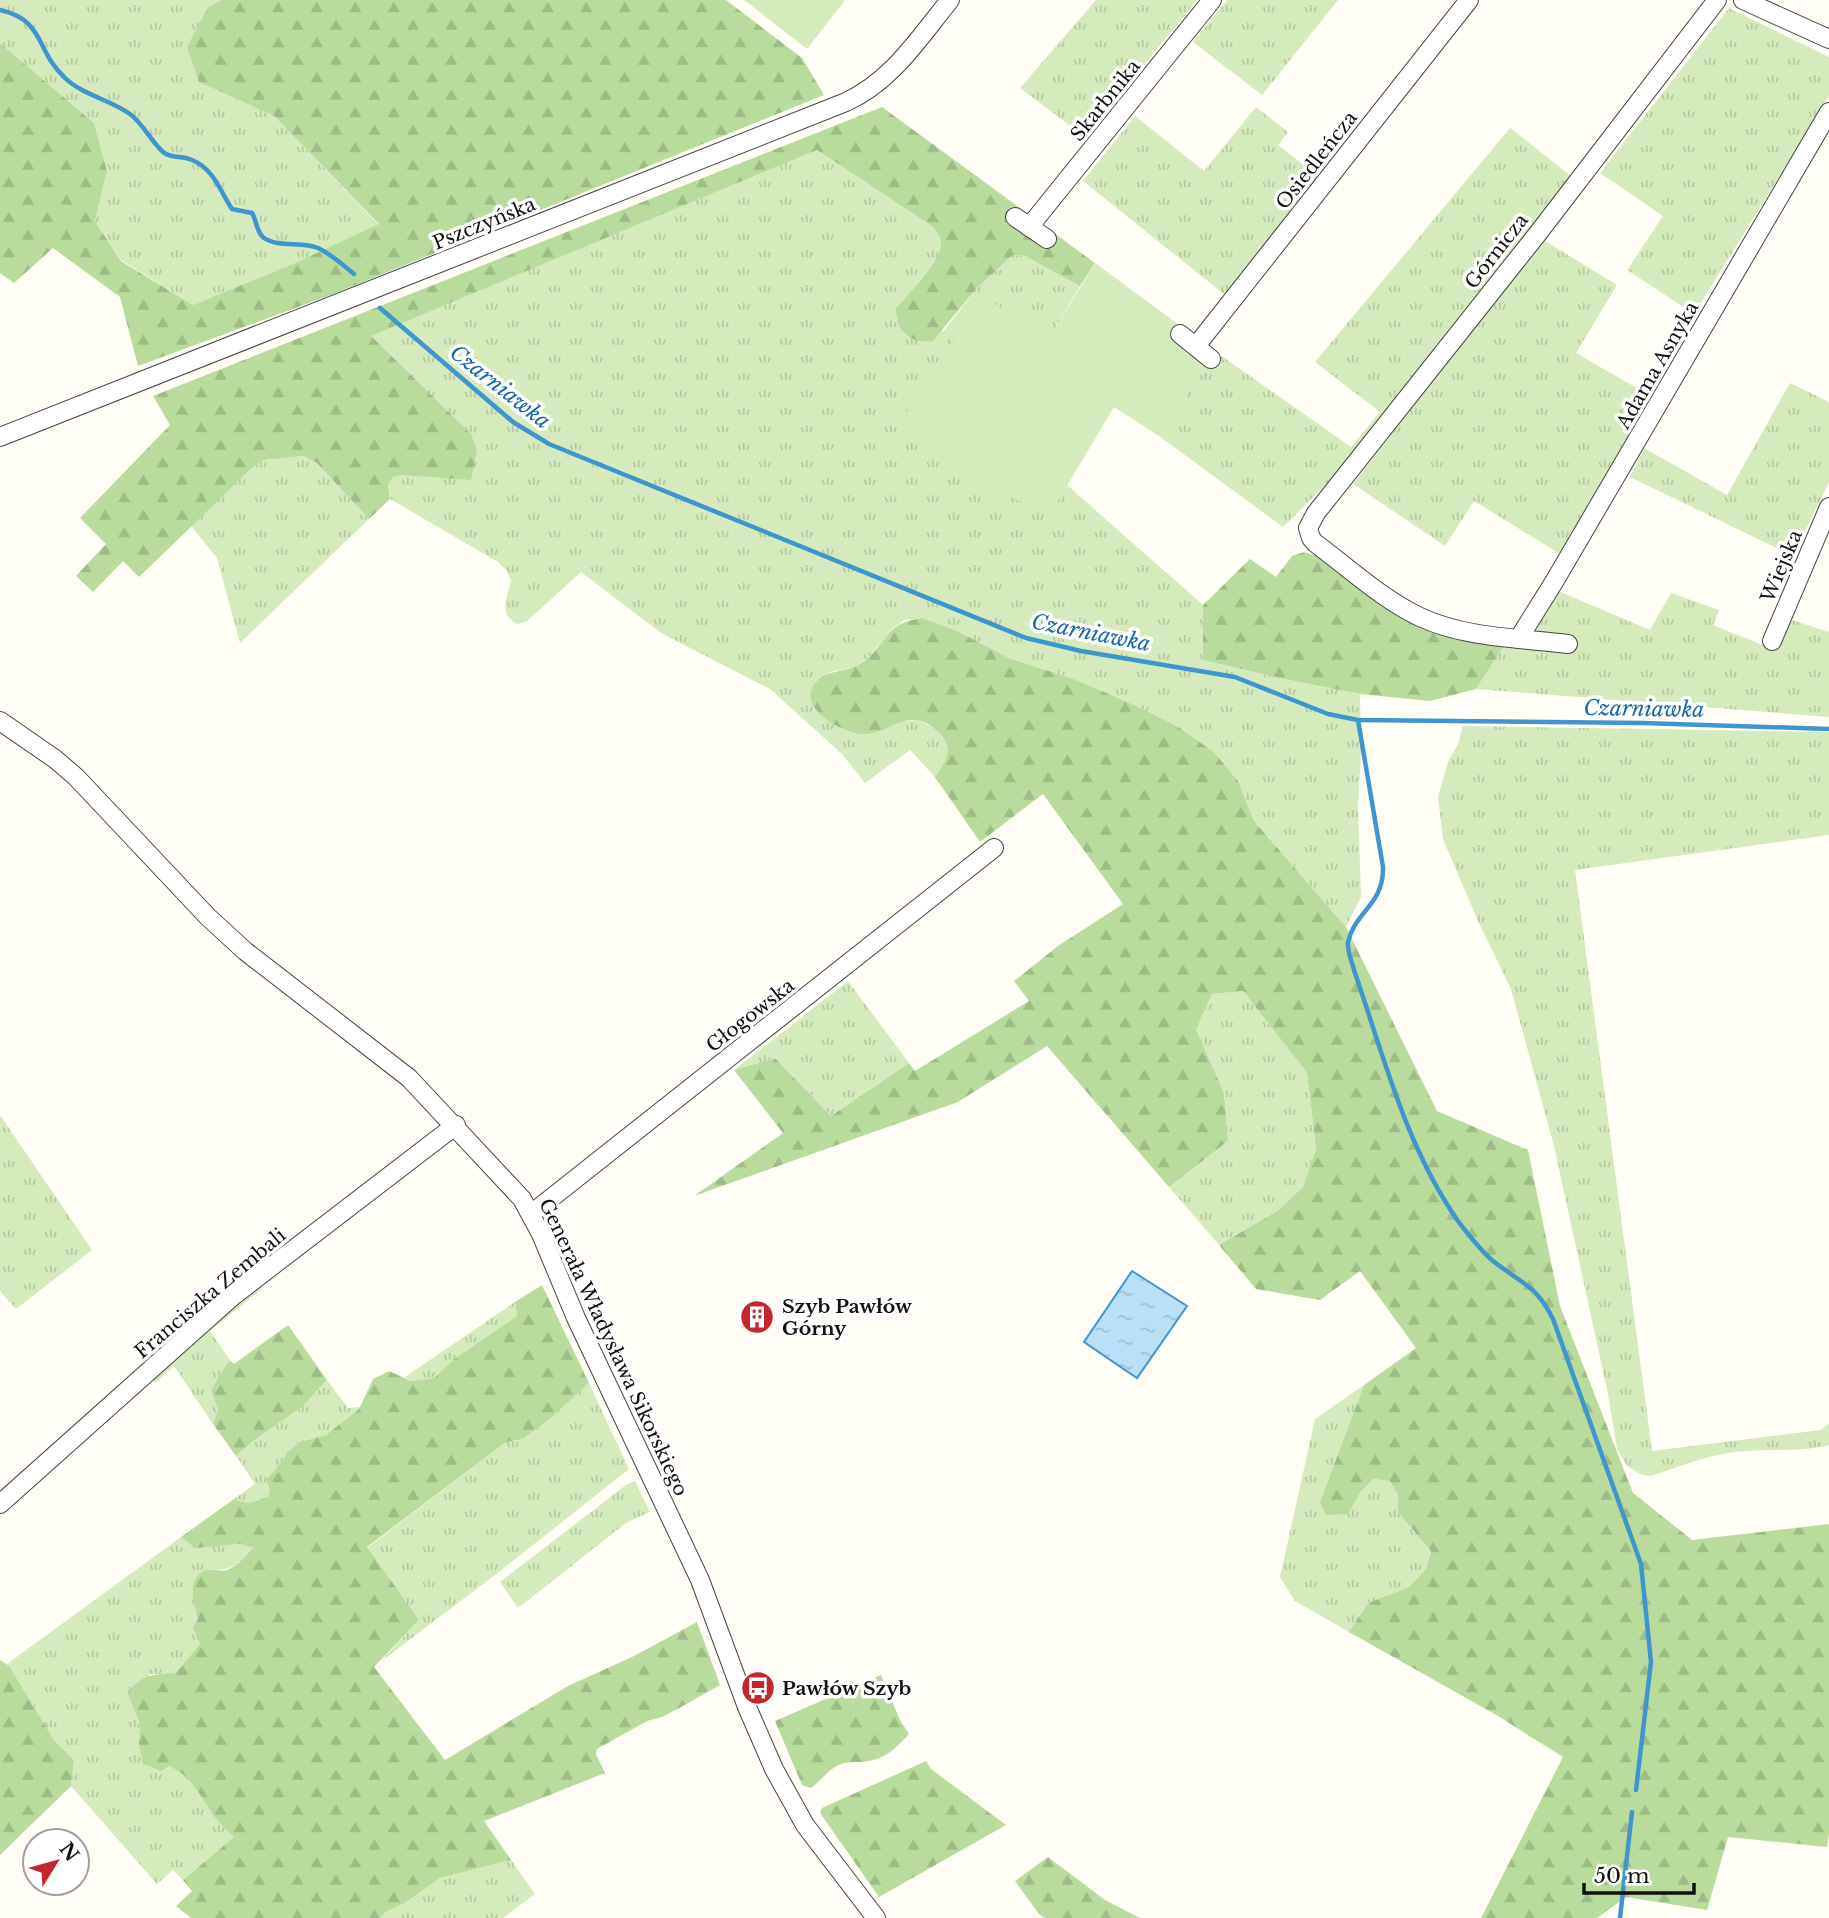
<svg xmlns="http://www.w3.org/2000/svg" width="1829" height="1918" font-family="'Libre Baskerville',serif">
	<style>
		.grass { fill: url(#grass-tufts) }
		.forest { fill: url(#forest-firs) }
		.park { fill: #d5ebbd }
		.water { fill: url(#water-ripples); stroke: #3f96cf; stroke-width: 2 }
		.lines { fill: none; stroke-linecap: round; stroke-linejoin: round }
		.stream { stroke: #3f96cf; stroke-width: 4.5 }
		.minor-casing { stroke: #444; stroke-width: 20 }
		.minor { stroke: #fff; stroke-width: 18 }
		.labels { text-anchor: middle; stroke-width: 7; stroke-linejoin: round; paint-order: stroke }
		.street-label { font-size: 19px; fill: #111; stroke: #fff }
		.poi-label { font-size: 19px; font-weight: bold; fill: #111; stroke: #fff; text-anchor: start }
		.water-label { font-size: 21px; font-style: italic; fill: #1768a6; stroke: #fff }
	</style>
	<defs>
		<pattern id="grass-tufts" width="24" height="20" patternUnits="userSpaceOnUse" patternTransform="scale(1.75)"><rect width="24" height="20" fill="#d5ebbd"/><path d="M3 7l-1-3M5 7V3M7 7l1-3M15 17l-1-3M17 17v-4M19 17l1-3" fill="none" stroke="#b6c8a1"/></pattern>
		<pattern id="forest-firs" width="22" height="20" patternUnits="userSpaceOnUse" patternTransform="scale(1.75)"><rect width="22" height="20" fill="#b9dc9c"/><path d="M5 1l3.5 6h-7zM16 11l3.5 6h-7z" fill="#9ebc85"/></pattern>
		<pattern id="water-ripples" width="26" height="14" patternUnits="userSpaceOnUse" patternTransform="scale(1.75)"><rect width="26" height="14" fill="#b9e0f7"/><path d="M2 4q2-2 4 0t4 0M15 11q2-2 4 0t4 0" fill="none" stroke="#9ebfd3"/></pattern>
	</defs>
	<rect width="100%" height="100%" fill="#fffdf5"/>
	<g class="grass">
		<path d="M0,0H221L208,7L199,82L274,116L379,225L295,263L193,305L121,260L95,221L107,171L94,123L0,43Z"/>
		<path d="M1096,0H1197L1085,137L1020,88Z"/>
		<path d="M1227,0H1338L1262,95L1193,42Z"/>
		<path d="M1729,8L1829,57V96L1694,314L1627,270L1663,216L1600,173Z"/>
		<path d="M1256,107L1288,132L1278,145L1319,177L1225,295L1083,181L1135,116L1204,171Z"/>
		<path d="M1510,128L1571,176L1357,454L1283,527L1159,436L1216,352L1351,447L1380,412L1315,362Z"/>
		<path d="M817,150L933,227C936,231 941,236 941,242C942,259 908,294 896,308L943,332L976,289L1013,255L1025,256L1080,286L1050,337L1053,509L1067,485L1203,605V660L1279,678L1360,694L1361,754L1358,806L1361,897L1346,927L1254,821L1238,781L1214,752L1177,726L1141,708L1074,679L1011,659L957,631L923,618L904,620L891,630L870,656L855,667L831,672L817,681L900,721L919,720L934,728L946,741L948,758L935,777L910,750L865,783L842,754L770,689L661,633L581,572L527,621L517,624C498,614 507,598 511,581L507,571L498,562L390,499L388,485L393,477L404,475L370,336Z"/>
		<path d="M1542,239L1617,285L1576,353L1654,398L1560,554L1474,501L1445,546L1353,484Z"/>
		<path d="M1790,383L1829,402V482L1793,556L1630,477L1644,448L1727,495Z"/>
		<path d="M303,456L317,463L369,519L240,643L217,558L191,526L255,465L264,460Z"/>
		<path d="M1544,585L1650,630L1671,593L1719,610L1713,625L1775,650L1792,620L1829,632V717L1476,689L1538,588L1542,589Z"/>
		<path d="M1463,726L1829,732V835L1575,870L1652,1451L1821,1430L1829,1424V1445C1802,1452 1775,1449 1747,1451C1714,1452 1682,1466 1651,1476L1642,1475L1627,1466L1617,1449L1608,1394L1554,1146L1511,989L1478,921L1443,839L1438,797L1448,762L1458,744Z"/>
		<path d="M848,981L909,1063L831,1116L775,1058L734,1070Z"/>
		<path d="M1243,991L1307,1073L1316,1149L1303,1187L1277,1211L1219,1245L1169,1187L1228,1141L1224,1093L1196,1029L1212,994Z"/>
		<path d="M0,1115L92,1250L16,1309L0,1291Z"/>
		<path d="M259,1285L262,1289L210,1331L230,1360L220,1374L211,1390L218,1410L213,1424L174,1366L155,1383L151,1378Z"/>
		<path d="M515,1302L517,1316L454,1359L434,1378L411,1381L405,1377Z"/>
		<path d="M327,1380L348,1408L360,1407L359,1409L326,1435L300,1442L287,1452L284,1459L266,1480L270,1491L269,1497C254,1501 249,1506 234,1499L255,1484L236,1456L257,1438L302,1407Z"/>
		<path d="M589,1383L629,1469L495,1575L380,1662L419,1620L367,1548L506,1442L523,1439L551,1418Z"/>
		<path d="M1364,1385L1320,1502L1348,1514L1361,1491L1374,1479L1390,1481L1398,1495V1512L1431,1550L1426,1569L1409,1587L1368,1603L1349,1632L1295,1601L1280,1577L1315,1419Z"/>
		<path d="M635,1481L650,1512L626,1523L518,1608L500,1582L626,1485Z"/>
		<path d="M181,1537L195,1547L240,1544L253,1548C237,1564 232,1572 208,1569L192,1591L198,1619L200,1644L176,1674H151L127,1693L140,1724L139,1744L191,1780L217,1820L234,1837L183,1880L173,1870L157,1884L71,1786L74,1760L54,1740L7,1664Z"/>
		<path d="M511,1860L535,1894L503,1918H380L385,1912L403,1904L440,1878Z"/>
	</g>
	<g class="forest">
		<path d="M221,0H726L802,58L824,95L336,293L138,366L120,297L53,248L14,283L0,273V43L94,123L107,171L95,221L121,261L193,305L295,263L379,224L274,116L199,82L187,47L208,7Z"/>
		<path d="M882,107L1095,263L1080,286L1025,256L1013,255L976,289L933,341C910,344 896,331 896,308C908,294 942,260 941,242C941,236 936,231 933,227L817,150L371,336L471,434L477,450L471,480L404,475L393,477L388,485L390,499L369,519L317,463L303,456L264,460L255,465L139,577L123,561L93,592L76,576L106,544L80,518L170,425L153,396Z"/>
		<path d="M1304,552L1317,556C1349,580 1382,610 1419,627C1445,640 1475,641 1504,645L1476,689L1430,701L1360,694L1279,678L1203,660V605L1250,559L1276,577L1292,556Z"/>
		<path d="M923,618L957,631L1011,659L1074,679L1141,708L1177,726L1214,752L1238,781L1254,821L1346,927L1437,1111L1528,1150L1560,1306L1633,1493L1692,1540L1829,1524V1833L1827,1847L1728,1837L1707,1910L1626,1897L1597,1918H1481L1563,1757L1498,1716L1349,1632L1368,1603L1409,1587L1426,1569L1431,1551L1398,1512V1495L1390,1481L1374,1479L1361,1491L1348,1514L1326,1515L1320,1502L1364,1385L1416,1348L1360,1271L1320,1300L1256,1289L1219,1245L1277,1211L1303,1187L1316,1149L1307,1073L1243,991L1212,994L1196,1029L1224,1093L1228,1141L1169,1187L1047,1046L958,1102L694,1196L783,1133L734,1070L775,1058L831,1116L909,1063L915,1071L1029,1001L1014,981L1058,946L1123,904L1043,794L980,842L935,777C945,763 954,750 941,735C910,701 893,734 863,734C841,733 793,706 817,681C828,670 844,672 856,666C888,650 879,623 923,618Z"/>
		<path d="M542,1285L589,1383L551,1418L523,1439L506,1442L367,1547L419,1620L374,1667L445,1760L568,1686L634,1656L697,1622L720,1685L681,1707L662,1717L647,1721L597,1749L596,1754L605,1773L484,1821L511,1860L440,1878L403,1904L385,1912L380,1918H191L176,1906L192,1891L183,1880L234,1837C227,1830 220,1824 214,1816C200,1796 192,1776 169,1766L161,1771L143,1764L139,1744L140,1724L127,1693C144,1673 151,1675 176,1673L200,1644L193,1628L198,1619C194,1603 185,1579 206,1570C213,1568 221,1572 227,1570C237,1566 245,1556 253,1548L240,1544L195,1548L181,1537L234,1499C249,1506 254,1501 268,1497L270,1491L266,1480L284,1459L287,1452L300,1442L326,1435L359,1409L373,1379L389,1371L411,1381L434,1378L454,1359L517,1316L515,1302Z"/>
		<path d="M288,1325L327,1380L302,1407L257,1438L236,1456L213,1424L218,1410L211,1390L220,1374L230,1360L234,1364Z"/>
		<path d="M0,1660L9,1666L54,1740L74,1760L71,1786L0,1855Z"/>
		<path d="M881,1675L900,1720L909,1734C894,1750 886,1759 863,1762C856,1762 847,1762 841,1764C828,1769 821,1781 811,1788L802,1785L775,1721Z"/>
		<path d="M926,1761L931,1769L1006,1825L879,1897L820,1813L822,1808Z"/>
		<path d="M1048,1857L1105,1900L1140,1918H1045L1039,1914L1015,1881Z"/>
	</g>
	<g class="park">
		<path d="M744,0H845L807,49Z"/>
		<path d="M1095,263L1216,352L1159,436L1114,407L1053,509L1015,500L898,425L981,296L1050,337Z"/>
	</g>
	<path class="water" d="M1132,1271L1187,1306L1137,1378L1084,1342Z"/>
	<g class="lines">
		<g class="stream">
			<path d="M0,10C45,20 36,51 64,77C82,95 109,99 130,114C144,124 155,148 166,154C173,158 184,156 192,160C214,169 220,191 232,209L252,213C257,221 256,232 264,238C279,248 302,241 318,248C331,254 343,265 354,274"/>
			<path d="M380,308L513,422L549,444L1026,638L1081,651L1235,677L1328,714L1358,720L1643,723L1829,729"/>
			<path d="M1358,720L1383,867C1384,905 1355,911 1348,942C1347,951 1352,962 1354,970C1383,1054 1406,1147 1458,1221C1468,1234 1480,1250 1493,1261C1521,1283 1536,1285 1553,1319L1641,1564L1651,1662L1636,1790"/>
			<path d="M1620,1918L1632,1812"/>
		</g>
		<g class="minor-casing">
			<g id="minor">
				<path d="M1743,0L1829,39"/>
				<path d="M1015,217L1047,239"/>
				<path d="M1029,227L1212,0"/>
				<path d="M1180,334L1211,359"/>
				<path d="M1196,346L1469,0"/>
				<path d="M0,437L846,102C892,81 919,38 950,0"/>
				<path d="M1519,638L1554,582L1829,112"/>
				<path d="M1772,641L1829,507"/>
				<path d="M1568,644C1519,638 1465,638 1420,617C1382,599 1349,568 1315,543L1311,538L1308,528L1316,513L1539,232L1717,0"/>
				<path d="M0,721L55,759L76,777L208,917L245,951L409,1078L522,1199L541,1234L576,1318L700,1580L747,1707L774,1769L805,1825L876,1918"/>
				<path d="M531,1214L994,848"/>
				<path d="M0,1504L233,1296L456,1125"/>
			</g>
		</g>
		<use href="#minor" class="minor"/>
	</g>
	<defs>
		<g id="building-disc" transform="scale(1.75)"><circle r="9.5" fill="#c4262e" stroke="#fff"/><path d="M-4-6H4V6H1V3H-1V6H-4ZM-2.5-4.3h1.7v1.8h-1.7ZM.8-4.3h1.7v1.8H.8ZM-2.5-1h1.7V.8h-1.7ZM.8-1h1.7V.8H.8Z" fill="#fff"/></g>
		<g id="bus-disc" transform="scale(1.75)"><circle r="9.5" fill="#c4262e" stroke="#fff"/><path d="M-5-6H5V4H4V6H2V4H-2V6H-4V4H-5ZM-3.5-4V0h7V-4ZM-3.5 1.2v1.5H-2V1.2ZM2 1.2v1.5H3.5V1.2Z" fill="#fff"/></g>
	</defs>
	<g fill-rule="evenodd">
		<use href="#building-disc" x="757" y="1317"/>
		<use href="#bus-disc" x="758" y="1688"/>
	</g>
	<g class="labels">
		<g class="street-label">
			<text transform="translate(1105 100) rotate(-51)" y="7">Skarbnika</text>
			<text transform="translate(1316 160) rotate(-52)" y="7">Osiedleńcza</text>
			<text transform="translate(484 223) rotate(-22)" y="7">Pszczyńska</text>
			<text transform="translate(1496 251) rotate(-52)" y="7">Górnicza</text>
			<text transform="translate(1657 365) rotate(-60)" y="7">Adama Asnyka</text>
			<text transform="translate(1781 566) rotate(-67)" y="7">Wiejska</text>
			<text transform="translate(750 1015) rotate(-38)" y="7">Głogowska</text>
			<text transform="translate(210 1293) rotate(-40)" y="7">Franciszka Zembali</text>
			<text transform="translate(614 1347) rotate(65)" y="7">Generała Władysława Sikorskiego</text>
		</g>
		<g class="poi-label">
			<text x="782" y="1313">Szyb Pawłów<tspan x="782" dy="22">Górny</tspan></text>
			<text x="782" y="1695">Pawłów Szyb</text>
		</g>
		<g class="water-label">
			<text transform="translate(500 387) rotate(38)" y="7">Czarniawka</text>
			<text transform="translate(1091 633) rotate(11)" y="7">Czarniawka</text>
			<text transform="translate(1644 709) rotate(1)" y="7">Czarniawka</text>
		</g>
	</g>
	<g transform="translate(56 1862) rotate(53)"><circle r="33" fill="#ffffff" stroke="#a0a0a0" stroke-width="2"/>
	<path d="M0-5L12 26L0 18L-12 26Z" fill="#c4262e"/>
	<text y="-10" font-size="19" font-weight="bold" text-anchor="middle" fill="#111111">N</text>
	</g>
	<path d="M1584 1883v10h110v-10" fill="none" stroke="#111111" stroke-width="3.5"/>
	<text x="1594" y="1883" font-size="21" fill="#111111" stroke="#ffffff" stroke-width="5" paint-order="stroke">50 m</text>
</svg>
